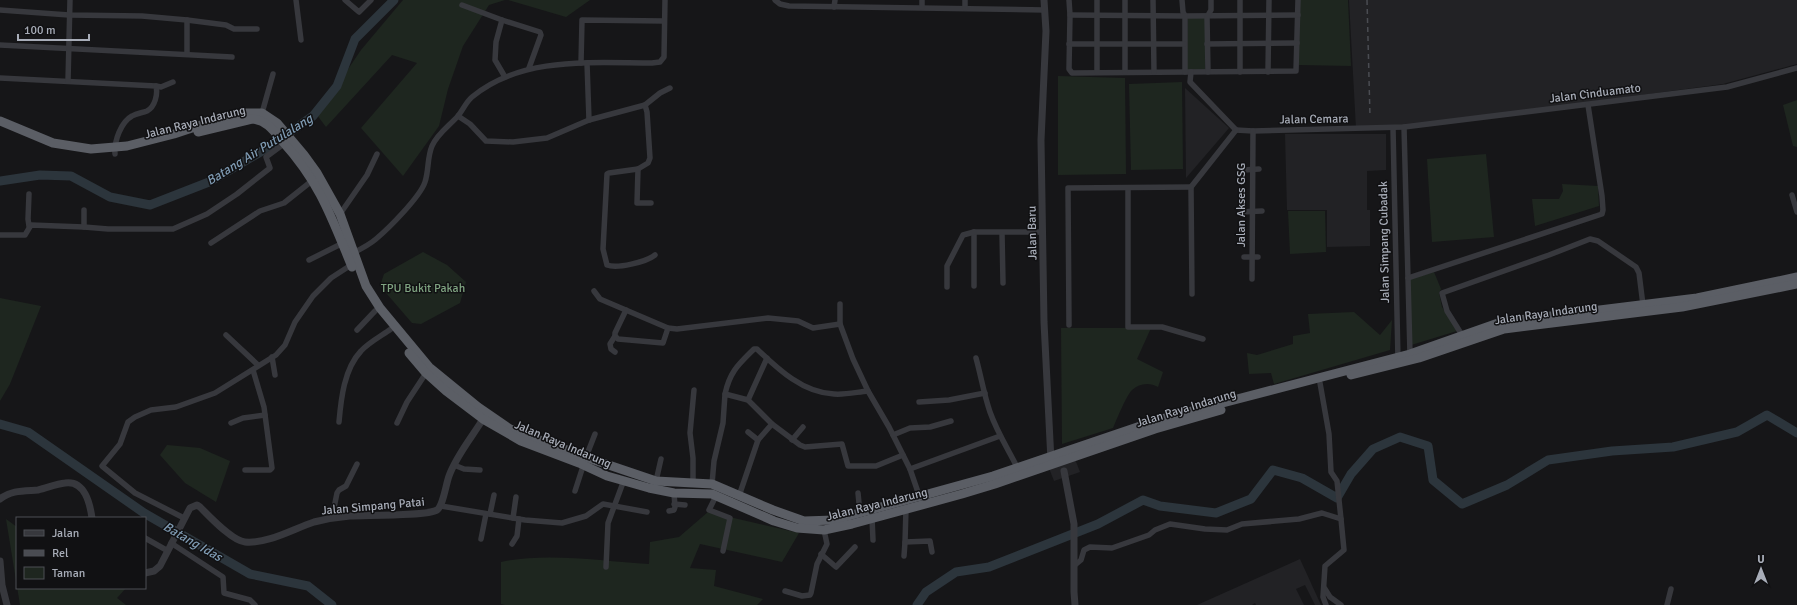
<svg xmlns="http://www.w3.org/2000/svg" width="1797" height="605" font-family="Signika,sans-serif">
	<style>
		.built { fill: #222225 }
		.green { fill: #1e261f }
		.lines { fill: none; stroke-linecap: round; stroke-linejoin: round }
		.river { stroke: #2c353c; stroke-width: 9 }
		.minor { stroke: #37383d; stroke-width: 5.5 }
		.tertiary { stroke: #37383d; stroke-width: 7 }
		.trunk { stroke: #5b5e65; stroke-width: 9 }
		.rail { stroke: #4a4c52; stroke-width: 1.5; stroke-dasharray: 5 4; stroke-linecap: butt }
		.labels { text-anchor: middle; stroke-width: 3; stroke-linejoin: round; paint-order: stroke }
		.street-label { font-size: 12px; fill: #a8adb8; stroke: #111113 }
		.park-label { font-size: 12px; fill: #7fa381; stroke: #111113 }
		.water-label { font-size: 13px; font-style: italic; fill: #7f9bb3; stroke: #111113 }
	</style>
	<rect width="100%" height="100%" fill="#161618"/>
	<g class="built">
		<path d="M1349,0H1797V64L1723,84L1402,127L1356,129Z"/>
		<path d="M1185,88L1229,128L1186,178Z"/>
		<path d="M1285,134H1386V170L1367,171V210H1370V246L1327,247V210H1287Z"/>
		<path d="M1075,459L1080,472L1054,481L1049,468Z"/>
		<path d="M1300,559L1321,605H1315L1305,585L1296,589L1304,605H1256L1255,603L1252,605H1197Z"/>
	</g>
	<g class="green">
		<path d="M403,0H505L489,5L463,46L448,89L439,126L403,176L361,128L417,63L392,55L326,127L317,115L361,50Z"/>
		<path d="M508,0H590L566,17Z"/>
		<path d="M1299,0H1348L1351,66L1299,65Z"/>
		<path d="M1188,18H1206L1205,70H1187Z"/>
		<path d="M1058,76L1125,78L1126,174L1058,175Z"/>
		<path d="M1182,82L1183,169L1131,170L1129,84Z"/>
		<path d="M1797,100V147L1793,146L1783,105Z"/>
		<path d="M1486,154L1494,237L1432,242L1427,159Z"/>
		<path d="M1562,184L1598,186L1599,206L1535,226L1532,199H1559L1563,191Z"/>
		<path d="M1288,211H1325L1326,252L1290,254Z"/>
		<path d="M423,252L447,265L466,282L460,303L421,324L412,323L380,286L384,274Z"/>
		<path d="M1434,272L1441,289L1439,293L1442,307L1457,331L1408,346L1407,280Z"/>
		<path d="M0,298L41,306L10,384L0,401Z"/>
		<path d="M1354,312L1380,335L1392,320L1390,350L1274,384L1271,373L1249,374L1247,353L1257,355L1293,344V336L1310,333L1308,314Z"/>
		<path d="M1061,328H1151L1137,359L1163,372L1158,387C1150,382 1139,383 1132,390C1126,396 1117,419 1113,428L1062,444Z"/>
		<path d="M167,445L200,448L230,461L216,502L185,483L160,455Z"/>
		<path d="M708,512L799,533L782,562L700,544L690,568L716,570L714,586L763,599L757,605H505L501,604V562C545,552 603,561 649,564L650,542L679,537Z"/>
		<path d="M6,519L17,527V588H126L117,598L126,605H20Z"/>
	</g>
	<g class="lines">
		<g class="river">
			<path d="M0,181L40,175L71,176L110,197L150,205L209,182L269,147L313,116L337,86L355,39L394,0"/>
			<path d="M0,424L28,432L144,513L250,574L308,586L332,605"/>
			<path d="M917,605L926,592L956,572L989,567L1098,524L1143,500L1160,506L1216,513L1251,499L1273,470L1302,478L1337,498L1351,474L1373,449L1400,437L1428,446L1433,480L1462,504L1507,485L1548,460L1612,451L1673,447L1737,432L1767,415L1797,433"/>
		</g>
		<g class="minor">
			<path d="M296,0L301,40"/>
			<path d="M345,0L359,12L371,0"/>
			<path d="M775,0L780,4L789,6L1045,10"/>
			<path d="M965,0V8"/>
			<path d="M1069,0L1070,15L1069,69L1072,73L1296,71L1298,0"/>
			<path d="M1153,0L1154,72"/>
			<path d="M1182,0L1183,12L1185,16L1298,15"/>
			<path d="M462,5L502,20"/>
			<path d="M834,7L835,0"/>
			<path d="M922,7V0"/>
			<path d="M0,10L69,15L142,16L187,20L226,25L234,29H257"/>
			<path d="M1070,15L1185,16V72"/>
			<path d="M187,20V54"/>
			<path d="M1069,44H1184"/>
			<path d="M1207,44L1297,43"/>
			<path d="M0,45L232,57"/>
			<path d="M581,63L582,20L664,21"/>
			<path d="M587,63L589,120"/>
			<path d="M1097,72V0"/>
			<path d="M1125,72V0"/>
			<path d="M1191,72L1190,82L1236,130"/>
			<path d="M1208,72L1207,17L1211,10V0"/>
			<path d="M1240,72V0"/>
			<path d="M1268,72L1269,0"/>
			<path d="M505,77L495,60L496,42L502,20L540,32L541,35L529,68"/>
			<path d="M0,78L156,86C158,94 155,107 147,111C142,113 137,113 132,116C121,122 114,141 115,154"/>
			<path d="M68,81L70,0"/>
			<path d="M156,86L161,87L173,82"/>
			<path d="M645,105L647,112L650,158L648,163L638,169L637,203H651"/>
			<path d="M262,113L273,74"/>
			<path d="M458,116L470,124L486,141L513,142L547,138L589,120L645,105L660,93L670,88"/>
			<path d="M1404,127L1410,354L1408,357"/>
			<path d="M1393,128L1398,360"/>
			<path d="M1236,130L1253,131L1404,127L1727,87L1797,68"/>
			<path d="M638,169L609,173L607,174L603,249L607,265C617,269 646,262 655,255"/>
			<path d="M1244,170L1259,169"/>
			<path d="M1128,188V327H1162L1203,339"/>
			<path d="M29,194L28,219L29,226"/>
			<path d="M1792,195L1797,212"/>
			<path d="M1241,212L1262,211"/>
			<path d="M340,214L367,175L377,154"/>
			<path d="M84,227V210"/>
			<path d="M1002,233L1003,283"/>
			<path d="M0,235H25L31,225L84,227L108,229H173L207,214L237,194L270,168L266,157L285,143"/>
			<path d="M211,243L260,211L284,203L313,180"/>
			<path d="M353,253C361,249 369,245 376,239C389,228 420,197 425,182C429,170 427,158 432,146C437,134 449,126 458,116C463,110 466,102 472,97C521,56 592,63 652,63L660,62L664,57L665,0"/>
			<path d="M1244,257H1258"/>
			<path d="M309,260L343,243"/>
			<path d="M1408,278L1602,214L1603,210L1602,196L1588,105"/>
			<path d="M1252,279L1253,131"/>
			<path d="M974,286V232H1043"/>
			<path d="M947,287V266L963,235L974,232"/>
			<path d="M594,291L600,299L607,302L668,328L677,329L768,318L798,321L813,328L840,324"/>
			<path d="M1192,294L1191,187L1236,130"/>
			<path d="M840,304V324L853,359L868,391L889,427L910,469L920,498"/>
			<path d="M626,310L615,333V336L618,339L663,343L668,328"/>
			<path d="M1069,325L1068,188L1191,187"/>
			<path d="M357,330L375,311"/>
			<path d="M226,335L258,365"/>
			<path d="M1462,335L1447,311L1442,293L1549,255L1590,239L1598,241L1636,267L1639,273L1643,305"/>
			<path d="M615,336L610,344L611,349L615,352"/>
			<path d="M272,357L275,375"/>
			<path d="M976,358C981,376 984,395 990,412C997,432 1008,449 1017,467"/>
			<path d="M725,394C730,371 739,364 754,349H757C778,369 803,393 834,394C845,395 857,392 868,391"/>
			<path d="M748,400L767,358"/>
			<path d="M919,402L949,400L985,393"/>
			<path d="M339,422C341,399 344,369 361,351C368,343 381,336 391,329"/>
			<path d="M231,423L243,418L265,415"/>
			<path d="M397,423L407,402L426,373"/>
			<path d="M748,432L758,440"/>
			<path d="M893,435L910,428L930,427L951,421"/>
			<path d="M792,440L803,427"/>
			<path d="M454,465L464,469L480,470"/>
			<path d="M910,469L1000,436"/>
			<path d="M245,470H270L272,468L264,407L253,370"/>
			<path d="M656,481L661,459"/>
			<path d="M693,483V458L690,433L694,390"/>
			<path d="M712,484L714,461L723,423L725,394L748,400L772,424L800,445L805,447L842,444L848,466H876L903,455"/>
			<path d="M575,491L586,457L595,434"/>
			<path d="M858,493L860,513"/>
			<path d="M716,496L709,510L730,518L723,551"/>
			<path d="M739,496L758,440L772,424"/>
			<path d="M674,504L685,505"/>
			<path d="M441,506L525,520L562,523L586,516L603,504L647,512"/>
			<path d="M906,509L905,542L930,541L932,552"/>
			<path d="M669,511L674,510L675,507L674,493"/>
			<path d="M490,514L494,495"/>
			<path d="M184,518L135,493L102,466L120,444L128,422L135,417L151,410L176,407L215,393L276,355L285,345L295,322L313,296L331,278L351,265"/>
			<path d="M332,518L337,493L339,490L346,486L357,464"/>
			<path d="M513,518L516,497"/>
			<path d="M872,518L873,540"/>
			<path d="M145,538L168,551"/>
			<path d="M481,539L486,514"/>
			<path d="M171,543L223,577L224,593L250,600L255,605"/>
			<path d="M512,544L517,536L519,519"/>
			<path d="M821,554L836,567L855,547"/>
			<path d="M904,556L905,542"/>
			<path d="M1075,565L1081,560L1084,550L1090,547L1112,548L1149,535L1155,530L1170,524L1205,529L1227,530L1242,524L1299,519L1322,513L1341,519L1337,481L1331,472L1329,434L1320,383"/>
			<path d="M606,567L608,523L624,480"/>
			<path d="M1325,589L1330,597L1341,605"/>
			<path d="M785,591L802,596L810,595L811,593L817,564L827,544L824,530"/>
			<path d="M1326,605L1323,597L1325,566L1344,550L1341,519"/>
			<path d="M1667,605L1671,589"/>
		</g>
		<g class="tertiary">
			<path d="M1044,0L1046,31L1041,140L1044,322L1051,461"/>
			<path d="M1064,471L1074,524V592L1075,605"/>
			<path d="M0,499C11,490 24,491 38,490C47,488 56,484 65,483C85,480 90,504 92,518"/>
			<path d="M0,561L2,585L7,605"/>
			<path d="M145,573L154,571L160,566L190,508L197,505L200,507C209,516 232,541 245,542C268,544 293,529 314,522C326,519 338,517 350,516C365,515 428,516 437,510C443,506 446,484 449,476C456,456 472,437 483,419"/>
		</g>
		<g class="trunk">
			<path d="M0,121L53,143L91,149L127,146L174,134L231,115L243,113H262L277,123L304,155L317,173L340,214L366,286L380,308L429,367L478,407L510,429L591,459L656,481L712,484L773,510L804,521L834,520L993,476L1161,419L1410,354L1501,322L1697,298L1797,277"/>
			<path d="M198,132L252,119C267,120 274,131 283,142C320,183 331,216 352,267"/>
			<path d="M409,353L426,373L446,391L483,419L521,441L579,463L607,476L649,488L674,493L712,494L774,521L797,528L824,530L852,524L962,494L995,484L1155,429L1221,410"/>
			<path d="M1351,375L1419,358L1504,329L1682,307L1797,284"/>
		</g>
		<path class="rail" d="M1367,0L1370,117"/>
	</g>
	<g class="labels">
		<g class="street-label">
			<text transform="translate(1595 93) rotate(-7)" y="4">Jalan Cinduamato</text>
			<text transform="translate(1314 119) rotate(-1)" y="4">Jalan Cemara</text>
			<text transform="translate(195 122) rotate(-14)" y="4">Jalan Raya Indarung</text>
			<text transform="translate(1241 205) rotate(-90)" y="4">Jalan Akses GSG</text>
			<text transform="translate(1032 233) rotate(-91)" y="4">Jalan Baru</text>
			<text transform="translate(1384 242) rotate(-91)" y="4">Jalan Simpang Cubadak</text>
			<text transform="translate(1546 313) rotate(-8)" y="4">Jalan Raya Indarung</text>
			<text transform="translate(1186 408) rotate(-17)" y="4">Jalan Raya Indarung</text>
			<text transform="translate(563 444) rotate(23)" y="4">Jalan Raya Indarung</text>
			<text transform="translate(877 504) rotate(-14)" y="4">Jalan Raya Indarung</text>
			<text transform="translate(373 506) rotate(-5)" y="4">Jalan Simpang Patai</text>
		</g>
		<g class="park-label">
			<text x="423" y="292">TPU Bukit Pakah</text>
		</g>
		<g class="water-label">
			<text transform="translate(259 149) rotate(-32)" y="5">Batang Air Putulalang</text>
			<text transform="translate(193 541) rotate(30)" y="5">Batang Idas</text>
		</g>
	</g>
	<rect x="16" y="517" width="130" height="72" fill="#111113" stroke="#4d4f55"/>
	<rect x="24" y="530" width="20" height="6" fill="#37383d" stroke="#4d4f55"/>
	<text x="52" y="537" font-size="12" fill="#a8adb8">Jalan</text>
	<rect x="24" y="550" width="20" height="6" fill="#4a4c52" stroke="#4d4f55"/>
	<text x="52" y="557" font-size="12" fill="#a8adb8">Rel</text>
	<rect x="24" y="567" width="20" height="12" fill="#1e261f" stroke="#4d4f55"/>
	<text x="52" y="577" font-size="12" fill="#a8adb8">Taman</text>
	<g transform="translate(1761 569)" stroke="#111113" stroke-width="3" paint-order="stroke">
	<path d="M0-3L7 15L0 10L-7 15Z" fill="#a8adb8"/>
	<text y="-6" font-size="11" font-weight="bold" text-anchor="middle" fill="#a8adb8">U</text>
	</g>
	<path d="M18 34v6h71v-6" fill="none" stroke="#a8adb8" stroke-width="2"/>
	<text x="24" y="34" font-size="12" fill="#a8adb8" stroke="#111113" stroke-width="3" paint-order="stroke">100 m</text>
</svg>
